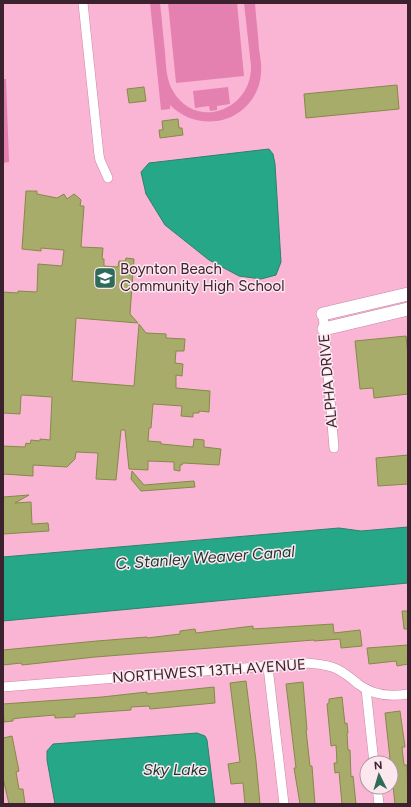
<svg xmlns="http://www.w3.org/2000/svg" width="411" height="807" font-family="Figtree,sans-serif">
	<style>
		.green { fill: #e581b0 }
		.water { fill: #26a888; stroke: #2d806d }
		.building { fill: #a8ac6a; stroke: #868948 }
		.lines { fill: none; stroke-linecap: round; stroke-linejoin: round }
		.street-casing { stroke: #c988a5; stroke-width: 10 }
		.secondary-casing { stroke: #c988a5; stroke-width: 14 }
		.street { stroke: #fff; stroke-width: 9 }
		.secondary { stroke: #fff; stroke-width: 13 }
		.labels { text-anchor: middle; stroke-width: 3; stroke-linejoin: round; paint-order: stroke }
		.poi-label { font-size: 15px; fill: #3c222e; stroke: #fce7ef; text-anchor: start }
		.street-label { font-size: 15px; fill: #3c222e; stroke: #fce7ef }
		.water-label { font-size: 16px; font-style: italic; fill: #1c362e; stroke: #fce7ef }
	</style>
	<rect width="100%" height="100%" fill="#fab5d4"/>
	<g class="green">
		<path d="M150,3H160C162,19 163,36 165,52C166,65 166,80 173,91C196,131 252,110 251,66L244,3H255C256,18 258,33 259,49C260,57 262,65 261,73C260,97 241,118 217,121C199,123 183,118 170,105V109L161,110Z"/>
		<path d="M168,3H237L244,76L176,83Z"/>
		<path d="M3,79H6L9,162L3,163Z"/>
		<path d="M228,87L230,104L217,106V110L210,111L209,106L195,108L193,91Z"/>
	</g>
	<g class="water">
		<path d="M269,149L273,154L275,164L281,262L276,275L261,279L239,276L209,260L165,225L146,194L141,172L149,163Z"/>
		<path d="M408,527V583L3,621V557L339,528L361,531Z"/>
		<path d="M197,733L205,736L207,740L215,804H55L47,760V751L53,744Z"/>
	</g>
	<g class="building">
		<path d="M397,85L399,109L306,118L304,94Z"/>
		<path d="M144,87L146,101L129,103L127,89Z"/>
		<path d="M178,119L179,128H182L183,135L160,138L159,130H163L162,121Z"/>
		<path d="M26,191H37V194L57,198L64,194L67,199L74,194L79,198L81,200L80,206H84L81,247L103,248L102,259H104V266L118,267L119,261H125L126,258L134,259L130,314L138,323L76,318L72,381L134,386L139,324L146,333L166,334V338L185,339L184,351H176L175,363L183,364L182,376L176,375V388L210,391L209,412L199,411V413H193V417L181,416L182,406L153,404L151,428H149L148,441L161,442V444L193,447L194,439L204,440V447L221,449L219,465L183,463L182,465H180V471L174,470V462L148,461V470L129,469L125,430H121L116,480L96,479L98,453L76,452L75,459L67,467L33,465V476L3,474V446L25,447L26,443L30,444L31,440L40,441V439L50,440L52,397L22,395L21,396L20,414L3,413V292L18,293V291L37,292L38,264L62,266L64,250L41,248V251L22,249Z"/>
		<path d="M406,336L408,356V394L374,398L373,388L360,389L355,341Z"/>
		<path d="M408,455V484L378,486L376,458Z"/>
		<path d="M132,471L144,485L194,481L195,487L141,491L131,479Z"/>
		<path d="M29,495L15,503L31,502L32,524L48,523L49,531L3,534V497Z"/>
		<path d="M402,611H408V629H404Z"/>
		<path d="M333,624L334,633L360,630L362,646L341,648L340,639L314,641V640L95,657L22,665L21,663L3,665V650L97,641L147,637V638L180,634V631L195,629L196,633L253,626V629Z"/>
		<path d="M408,645V664L397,666L396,661L369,664L367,648Z"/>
		<path d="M246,681L256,761L260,804H245L243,783L231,784L228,764L240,762L230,683Z"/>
		<path d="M303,682L307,730H306L310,766H312L315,804H300L294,768H296L286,684Z"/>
		<path d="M214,687L215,703L150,709L149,706L131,707V710L75,714V717L55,718V715L19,718L13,719V721L4,722L3,704L102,697L147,692V694Z"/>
		<path d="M342,697L345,724L347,723L348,733H347L348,750H350L351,777L353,776L356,804H342L339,772L335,773L334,763H337L336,745L331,746L327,704L329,703V699Z"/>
		<path d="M400,711L405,747H402L404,765H407L408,804H395L385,713Z"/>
		<path d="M12,736L19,771L16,772L19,789H23L25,804H9L3,778V738Z"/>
	</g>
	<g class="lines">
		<g class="street-casing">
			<g id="street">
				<path d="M83,3L99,155L100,160L108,178"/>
				<path d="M323,314L334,448"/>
				<path d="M268,667L284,804"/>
				<path d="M3,687L307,663C318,664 327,664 337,669C345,673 351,678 358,684C372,695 390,697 408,694"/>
				<path d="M366,689L374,763"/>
				<path d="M377,787L379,804"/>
			</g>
		</g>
		<g class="secondary-casing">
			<g id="secondary">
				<path d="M323,314L408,294"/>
				<path d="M324,329L408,309"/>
			</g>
		</g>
		<use href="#street" class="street"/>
		<use href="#secondary" class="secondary"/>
	</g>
	<defs>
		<g id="school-square" transform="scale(1.15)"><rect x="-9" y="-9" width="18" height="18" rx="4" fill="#2d6c59" stroke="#fce7ef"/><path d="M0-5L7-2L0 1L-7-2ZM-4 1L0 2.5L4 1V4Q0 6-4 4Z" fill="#fff"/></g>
	</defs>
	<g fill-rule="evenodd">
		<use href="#school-square" x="105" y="278"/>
	</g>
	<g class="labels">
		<g class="poi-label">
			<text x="120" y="274">Boynton Beach<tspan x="120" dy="17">Community High School</tspan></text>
		</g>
		<g class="street-label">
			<text transform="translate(328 381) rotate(-95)" y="5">ALPHA DRIVE</text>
			<text transform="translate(209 671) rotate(-4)" y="5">NORTHWEST 13TH AVENUE</text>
		</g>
		<g class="water-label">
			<text transform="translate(205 557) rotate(-4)" y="6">C. Stanley Weaver Canal</text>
			<text x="175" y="775">Sky Lake</text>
		</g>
	</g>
	<rect width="411" height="807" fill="none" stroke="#3c222e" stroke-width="8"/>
	<g transform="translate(379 775) rotate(355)"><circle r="19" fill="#fce7ef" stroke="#af98a2"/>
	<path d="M0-3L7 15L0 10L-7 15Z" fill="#2d6c59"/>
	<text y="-6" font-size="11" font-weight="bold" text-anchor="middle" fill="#3c222e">N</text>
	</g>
</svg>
